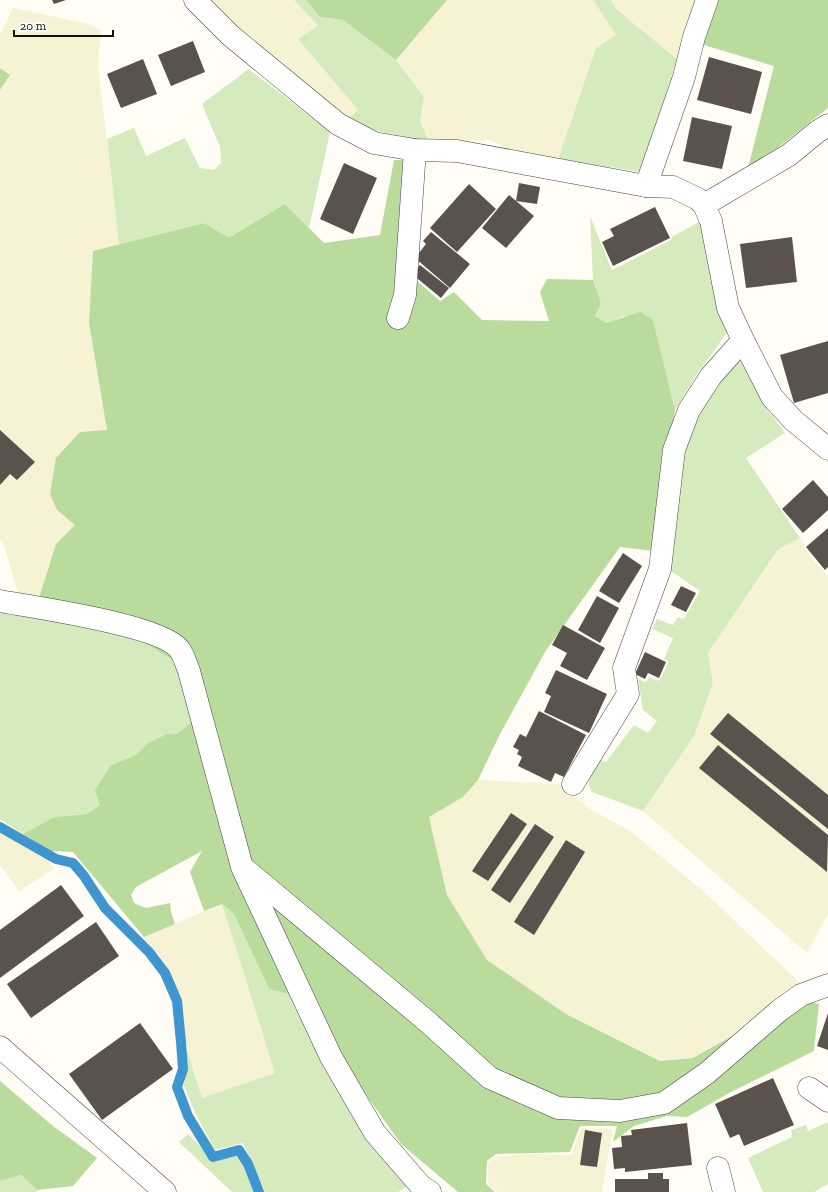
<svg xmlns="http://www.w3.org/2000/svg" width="828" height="1192" font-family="'Zilla Slab',serif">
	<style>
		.farmland { fill: #f6f3d4 }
		.green { fill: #d5ebbd }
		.forest { fill: #b9dc9c }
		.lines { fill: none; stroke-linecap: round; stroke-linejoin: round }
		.stream { stroke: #3f96cf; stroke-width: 10 }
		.building { fill: #5a524d }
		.minor-casing { stroke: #444; stroke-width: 23 }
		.minor { stroke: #fff; stroke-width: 22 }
	</style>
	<rect width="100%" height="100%" fill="#fffdf5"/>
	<g class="farmland">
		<path d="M208,0H294L318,27L298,39L358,110L348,119L279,67Z"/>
		<path d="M447,0H593L595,2L616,35L596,48L558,159L503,154L506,148L490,140L429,142L420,121L424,97L396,60Z"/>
		<path d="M611,0H700L685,31L677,59L616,9Z"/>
		<path d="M13,8L89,24L101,31L98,65L119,245L93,252L89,323L107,430L57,510L76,525L56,544L37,604L20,600L3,542L0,540V90L10,75L0,68V35Z"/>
		<path d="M800,538L812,559L828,576V914L807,953L643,811L694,736L713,684L708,653L779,550Z"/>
		<path d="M478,780L560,784L590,809L629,830L702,890L800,983L781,995L741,1031L693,1058L660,1061L566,1014L487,960L447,895L429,817L463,797Z"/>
		<path d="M0,831L10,835L45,855L54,869L19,891L0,865Z"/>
		<path d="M222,904L275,1073L202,1099L187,1050L179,1001L166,965L144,937Z"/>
		<path d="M581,1128L613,1129L602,1192H497L488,1183V1162L496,1157L522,1154L571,1155Z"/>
	</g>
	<g class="green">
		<path d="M294,0H306L320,17L343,20L396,60L424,97L420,121L429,142L373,130L348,119L358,110L298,39L318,26Z"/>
		<path d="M593,0H611L616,9L677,59L641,172L558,159L596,48L616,35Z"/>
		<path d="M249,69L330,132L309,228L285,204L229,239L204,223L119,245L107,139L134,128L146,156L185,138L200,168L214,170L221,163L220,147L202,104Z"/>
		<path d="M590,216L612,270L671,240L672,237L704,219L728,331L696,376L675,410L653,320L625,316L606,323L595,316L601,303L593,280Z"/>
		<path d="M743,361L767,409L785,433L746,458L800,538L778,550L708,653L713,684L694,736L643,811L592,792L588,783L599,759L606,762L634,725L648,733L657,721L643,710L638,679L646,682L649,677L659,681L669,662L664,659L673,638L652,629L657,619L673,625L678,617L684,619L700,591L668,569L680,455L695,410L732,364Z"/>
		<path d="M0,608L117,630L148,645L174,661L197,713L188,725L176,734H167L148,743L136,755L111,765L100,805L87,814L54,817L23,834L0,819Z"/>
		<path d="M222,904L234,914L269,989L296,996L362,1127L382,1158L408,1186L398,1192H265L243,1143L215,1150L195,1112L184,1086L187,1050L202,1098L275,1073Z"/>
		<path d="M828,1122V1184L814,1192H763L748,1158L792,1137L791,1130L806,1125L808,1131Z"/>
		<path d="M188,1134L213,1159L239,1151L258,1192H232L179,1142Z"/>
		<path d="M21,1175L37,1190L36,1192H0V1181Z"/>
	</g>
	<g class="forest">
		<path d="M306,0H447L396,60L343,20L320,17Z"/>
		<path d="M714,0H828V108L770,154L748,168L774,66L697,43Z"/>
		<path d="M0,68L10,75L0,90Z"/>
		<path d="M394,160H411L410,275L440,301L454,292L482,320L549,321L540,292L547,279L593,280L601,303L595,316L606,323L640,312L653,320L675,410L653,551L620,547L545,652L500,734L478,780L463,797L429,817L447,895L487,960L566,1014L660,1061L693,1058L741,1031L781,995L819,1004L814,1051L731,1092L687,1117L667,1116L634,1126L613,1142L617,1126H580L570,1152L496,1154L487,1161L486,1184L495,1192H458L401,1144L296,996L269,989L234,914L222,904L204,911L190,872L202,851L136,887L131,895L134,903L146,908L170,903L171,912L175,924L144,937L73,852L51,851L23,834L54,817L87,814L100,805L95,790L111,765L136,755L148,743L167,734H176L188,725L197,713L174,661L148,645L117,630L33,617L56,544L75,525L57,510L50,494L56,458L80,432L107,430L89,323L93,251L204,223L229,238L285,204L324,243L380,235Z"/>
		<path d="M0,1081L53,1126L97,1158L73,1186L37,1190L21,1175L0,1181Z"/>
	</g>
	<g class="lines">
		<path class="stream" d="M0,827L56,859L73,863L84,876L105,908L149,952L165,973L177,1001L181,1042L183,1069L177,1087L188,1116L213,1157L239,1150L248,1164L259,1192"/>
	</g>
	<g class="building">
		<path d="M52,0H66L54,4Z"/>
		<path d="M193,41L205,72L171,86L158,55Z"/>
		<path d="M709,57L762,72L751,114L697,100Z"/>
		<path d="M143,59L157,94L121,108L107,74Z"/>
		<path d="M692,117L732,126L722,169L683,161Z"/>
		<path d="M344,163L377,178L353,234L320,219Z"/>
		<path d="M519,183L540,187L537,204L516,201Z"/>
		<path d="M469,184L496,209L457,252L430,228Z"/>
		<path d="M509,195L534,216L506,248L482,228Z"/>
		<path d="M655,207L670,238L613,266L602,242L614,236L610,229Z"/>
		<path d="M431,232L470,264L450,288L415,258L426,244L423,241Z"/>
		<path d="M792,237L797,282L746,288L740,244Z"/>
		<path d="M420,265L449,288L441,298L412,274Z"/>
		<path d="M828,341V393L794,403L780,355Z"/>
		<path d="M0,430L35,462L17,480L10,474L0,485Z"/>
		<path d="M813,480L828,497V510L803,533L782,509Z"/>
		<path d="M828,528V567L825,570L806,547Z"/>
		<path d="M623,553L642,566L619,603L599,591Z"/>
		<path d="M681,586L696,593L686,612L671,605Z"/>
		<path d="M597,596L619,608L600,643L578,630Z"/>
		<path d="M563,625L605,648L587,680L560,666L567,653L552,645Z"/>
		<path d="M645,652L666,662L659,678L648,673L645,679L635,674Z"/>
		<path d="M556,670L607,694L589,733L544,712L551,696L545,693Z"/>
		<path d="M539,711L586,735L564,777L555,773L551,782L518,766L522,757L517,754L519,750L513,747L520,734L526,737Z"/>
		<path d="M728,713L828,795V829L710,734Z"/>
		<path d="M718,745L828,835L827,872L699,768Z"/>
		<path d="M511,813L527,824L488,881L472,871Z"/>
		<path d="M535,824L554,837L510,903L491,890Z"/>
		<path d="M566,840L585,852L534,935L514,922Z"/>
		<path d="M61,885L84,916L0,978V930Z"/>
		<path d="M96,922L119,956L31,1018L7,984Z"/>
		<path d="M828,1013V1050L817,1046Z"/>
		<path d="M140,1023L173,1069L102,1120L69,1074Z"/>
		<path d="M773,1078L794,1125L744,1146L739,1134L730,1138L715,1104Z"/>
		<path d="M687,1123L692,1165L625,1172V1168L614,1169L612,1148L622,1147L621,1136L632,1135L631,1130Z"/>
		<path d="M585,1130L602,1133L597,1167L580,1165Z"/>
		<path d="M648,1173H663V1179H669V1192H615V1179H648Z"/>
	</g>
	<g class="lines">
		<g class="minor-casing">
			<g id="minor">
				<path d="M195,0L231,36L338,124L374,143L415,150L457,151L646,186L673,187L698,199L704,205L711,221L728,308L743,340L772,397L793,420L828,449"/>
				<path d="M646,186L684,77L694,37L707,0"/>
				<path d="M704,205L789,155L817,132L828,125"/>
				<path d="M398,318L405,295L415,150"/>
				<path d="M0,601C33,607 161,625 179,649C184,655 186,664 189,671L242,867L331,1057L375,1133L421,1186L430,1192"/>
				<path d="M573,784L628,694L624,668L660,569L674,450L689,410L711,376L743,340"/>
				<path d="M246,870L429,1023L490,1078L558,1108L620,1111L664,1103L707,1073L780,1010L801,995L828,985"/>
				<path d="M0,1047L165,1192"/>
				<path d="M809,1088L828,1101"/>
				<path d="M718,1168L724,1192"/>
			</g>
		</g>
		<use href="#minor" class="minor"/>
	</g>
	<path d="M14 30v6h99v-6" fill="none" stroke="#111111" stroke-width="2"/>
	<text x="20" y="30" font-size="12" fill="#111111" stroke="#ffffff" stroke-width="3" paint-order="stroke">20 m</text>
</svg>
